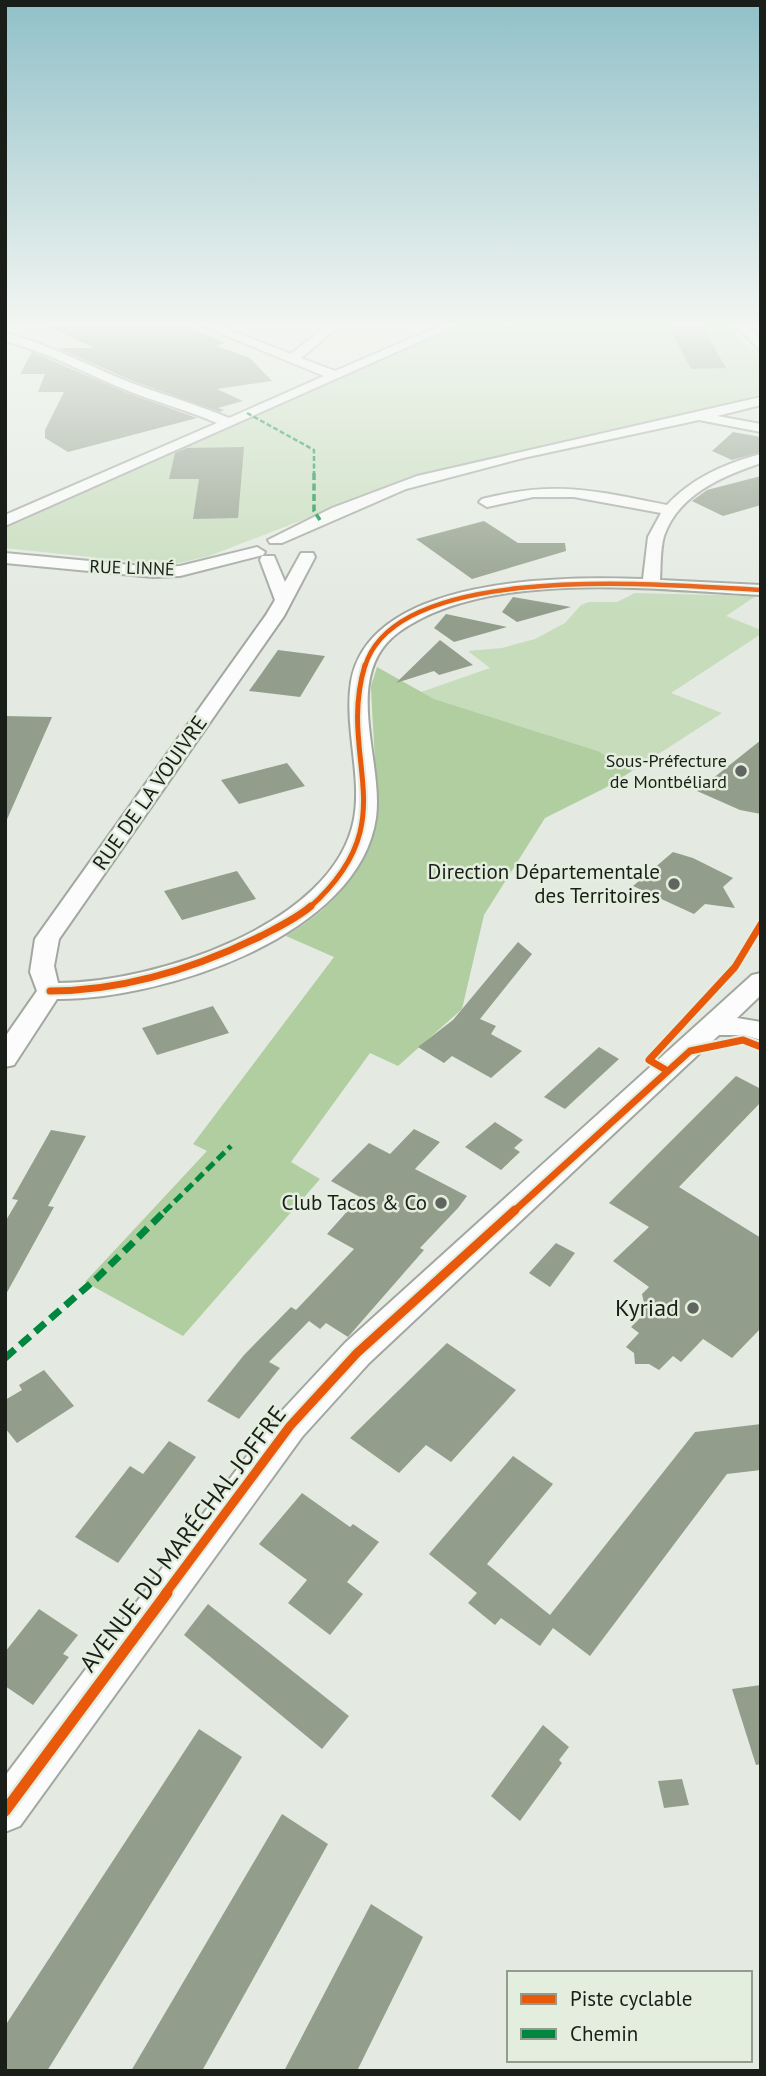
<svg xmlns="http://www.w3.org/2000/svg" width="766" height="2076" font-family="'PT Sans',sans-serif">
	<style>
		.green { fill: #c6dcbb }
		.forest { fill: #b0cea0 }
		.building { fill: #929e8b }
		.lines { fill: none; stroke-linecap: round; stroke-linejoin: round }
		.minor-casing { stroke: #a3a7a1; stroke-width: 4 }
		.minor { fill: #fbfcfb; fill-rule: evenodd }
		.quiet-far3 { stroke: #00873e; stroke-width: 2.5; stroke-dasharray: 5 2.5; stroke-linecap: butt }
		.quiet-far2 { stroke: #00873e; stroke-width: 3.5; stroke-dasharray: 7 3.5; stroke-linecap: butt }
		.quiet-far1 { stroke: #00873e; stroke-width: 5; stroke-dasharray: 10 5; stroke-linecap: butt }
		.quiet { stroke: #00873e; stroke-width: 7; stroke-dasharray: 13 7; stroke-linecap: butt }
		.cycleway-far4-casing { stroke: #e3eede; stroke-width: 7 }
		.cycleway-far3-casing { stroke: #e3eede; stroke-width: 9 }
		.cycleway-far2-casing { stroke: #e3eede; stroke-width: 11 }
		.cycleway-far1-casing { stroke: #e3eede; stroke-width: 13 }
		.cycleway-casing { stroke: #e3eede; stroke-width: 16 }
		.cycleway-far4 { stroke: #e8590c; stroke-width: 4.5 }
		.cycleway-far3 { stroke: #e8590c; stroke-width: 5 }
		.cycleway-far2 { stroke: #e8590c; stroke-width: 7 }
		.cycleway-far1 { stroke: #e8590c; stroke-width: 9 }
		.cycleway { stroke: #e8590c; stroke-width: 11 }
		.poi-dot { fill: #61655f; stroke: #e3eede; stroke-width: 2.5 }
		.labels { text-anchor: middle; stroke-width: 5; stroke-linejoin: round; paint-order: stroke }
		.far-street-label { font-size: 18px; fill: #1a1e18; stroke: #e3eede }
		.far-poi-label { font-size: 18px; fill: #1a1e18; stroke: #e3eede; text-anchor: end }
		.street-label { font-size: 21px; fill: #1a1e18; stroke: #e3eede }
		.poi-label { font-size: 21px; fill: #1a1e18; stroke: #e3eede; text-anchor: end }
		.near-poi-label { font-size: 24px; fill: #1a1e18; stroke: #e3eede; text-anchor: end }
		.near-street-label { font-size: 24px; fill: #1a1e18; stroke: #e3eede }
	</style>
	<rect width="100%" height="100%" fill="#e4eae2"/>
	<g class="green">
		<path d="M469,322H727L743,343L761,355V394L691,413L424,473L209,556L175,564H157L5,548V528Z"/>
		<path d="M635,593L756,596L726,616L761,630V634L671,693L722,713L632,771L598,751L434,699L421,692L490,668L468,651L502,648L535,639L565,623L581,605L589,602H617Z"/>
	</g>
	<path class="forest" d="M377,667L434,699L598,751L632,771L605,788L545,818L484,915L462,1009L398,1066L370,1053L291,1162L320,1179L183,1336L85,1282L207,1151L193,1144L334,957L286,936C397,869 375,797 371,686Z"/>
	<g class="building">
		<path d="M39,322H178L225,343L216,346L250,358L272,381L217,389L243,401L218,408L224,410L220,412L138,383L57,348H94Z"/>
		<path d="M668,325H701L726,368L691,369Z"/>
		<path d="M32,352L125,392L197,418L68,452L45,438V430L64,392H38L45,374H20Z"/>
		<path d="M733,432L761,437V452L732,460L712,451Z"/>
		<path d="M244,447L238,518L193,519L199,479H169L175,453L187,448Z"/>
		<path d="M761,476V505L723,516L692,501L707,490Z"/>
		<path d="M484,521L518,543H565L566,551L472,579L416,539Z"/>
		<path d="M513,597L571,607L517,622L502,612Z"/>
		<path d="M446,614L507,627L454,642L434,628Z"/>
		<path d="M440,640L473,665L439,675L434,671L396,683Z"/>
		<path d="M278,650L325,656L300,697L249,691Z"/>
		<path d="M5,716L52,717L5,824Z"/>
		<path d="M761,740V814L740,810L697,791Z"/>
		<path d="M287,763L305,786L239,804L221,780Z"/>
		<path d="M673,852L693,858L733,878L723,887L735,908L705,904L694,914L633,886Z"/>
		<path d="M237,871L256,899L182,920L164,891Z"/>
		<path d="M518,942L532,954L480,1019L496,1026L491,1034L522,1051L491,1078L452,1056L444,1063L418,1047L453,1020Z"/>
		<path d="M213,1006L229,1033L157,1055L142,1028Z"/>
		<path d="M599,1047L619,1059L565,1109L544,1097Z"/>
		<path d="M736,1076L761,1089V1102L679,1187L761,1238V1328L732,1358L703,1339L681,1362L673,1356L659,1370L649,1364H635L634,1353L626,1347L639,1333L631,1327L646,1312L642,1294L649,1287L613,1261L649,1227L609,1203Z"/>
		<path d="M495,1122L523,1140L514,1148L520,1152L501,1170L465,1147Z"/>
		<path d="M414,1129L440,1142L415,1169L467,1196L458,1208L420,1248L424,1250L348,1337L326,1323L320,1329L309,1321L269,1362L280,1368L239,1419L207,1401L244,1355L291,1307L296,1310L354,1249L327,1234L360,1197L331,1181L369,1143L390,1154Z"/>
		<path d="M51,1130L86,1136L48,1206L54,1207L5,1296V1222L18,1200L12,1199Z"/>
		<path d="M556,1243L575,1253L550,1287L529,1273Z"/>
		<path d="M447,1343L516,1390L451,1462L426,1445L399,1473L350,1438Z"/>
		<path d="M44,1370L74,1406L17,1443L5,1428V1400L22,1390L19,1385Z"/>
		<path d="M761,1424V1470L727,1474L590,1656L553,1628L540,1646L501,1618L495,1625L468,1603L477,1593L429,1554L513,1456L553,1484L487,1564L550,1615L695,1432Z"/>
		<path d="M169,1441L196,1457L118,1563L75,1537L130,1466L143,1474Z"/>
		<path d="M302,1493L350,1527L353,1524L379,1542L347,1582L363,1594L330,1635L288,1603L307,1580L259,1544Z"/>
		<path d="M208,1604L349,1716L322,1749L184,1635Z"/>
		<path d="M39,1609L78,1635L63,1654L69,1657L33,1705L5,1686V1652Z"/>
		<path d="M761,1685V1764L756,1765L732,1689Z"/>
		<path d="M543,1725L569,1747L559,1760L562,1763L520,1821L491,1796Z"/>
		<path d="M199,1729L242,1757L47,2071H5V2026Z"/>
		<path d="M682,1779L689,1805L664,1808L658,1781Z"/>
		<path d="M282,1814L328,1844L202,2071H131Z"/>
		<path d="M371,1904L423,1937L357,2071H284Z"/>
	</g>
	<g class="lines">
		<g class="minor-casing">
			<g id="minor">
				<path d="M193,322H209L291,354L331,322H344L301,358L335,371L449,322H464L5,526V515L217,423C187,410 156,402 126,390C85,373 47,352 5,341V333C52,345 92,368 137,385C167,396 198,405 229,418L324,376Z"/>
				<path d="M733,322H745L761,339V351Z"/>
				<path d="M761,397V405L717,416L761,424V432L699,420L523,458L406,489L282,543H270L268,540L332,508L417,476Z"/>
				<path d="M761,454V463C722,476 678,495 664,536C660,550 661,566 660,580L761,585V595C657,590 488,568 399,632C340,675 384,760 376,818C359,937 160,1000 57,999L14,1065L5,1067V1037L37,991L30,972L35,939L266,615L275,600L260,560L262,556H274L285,582L301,553H313L315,557L284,616L59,939L54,966L58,983C152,983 334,926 354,819C362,776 344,727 351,682C369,576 562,576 643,579L648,537L661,513L574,497H533L487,507L479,502L482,499C556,480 594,491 667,505C692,478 726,463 761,454Z"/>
				<path d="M257,547L265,552L263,555L180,576L153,577L5,563V553L153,567L180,566Z"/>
				<path d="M761,973V995L737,1018L761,1022V1040L744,1035H719L369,1363L302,1437L20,1826L5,1832V1776L278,1415L345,1343L752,975Z"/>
			</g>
		</g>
		<use href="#minor" class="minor"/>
		<path class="quiet-far3" d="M247,413L314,450V475"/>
		<path class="quiet-far2" d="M314,473V511L320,520"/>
		<path class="quiet-far1" d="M164,1212L231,1146"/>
		<path class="quiet" d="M5,1358L97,1278L166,1210"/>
		<g class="cycleway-far4-casing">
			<path id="cycleway-far4" d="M365,666C398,558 674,586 761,590"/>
		</g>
		<g class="cycleway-far3-casing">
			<path id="cycleway-far3" d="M309,908C408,820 336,762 365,665"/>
		</g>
		<g class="cycleway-far2-casing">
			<g id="cycleway-far2">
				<path d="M50,991C124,991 194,969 261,936C278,927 296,919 311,906"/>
				<path d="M666,1070L649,1060L735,967L761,924"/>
				<path d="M513,1212L690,1051L743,1040L761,1047"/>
			</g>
		</g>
		<g class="cycleway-far1-casing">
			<path id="cycleway-far1" d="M165,1594L290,1426L357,1353L515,1210"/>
		</g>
		<g class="cycleway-casing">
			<path id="cycleway" d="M5,1811L167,1593"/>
		</g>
		<use href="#cycleway-far4" class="cycleway-far4"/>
		<use href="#cycleway-far3" class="cycleway-far3"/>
		<use href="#cycleway-far2" class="cycleway-far2"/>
		<use href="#cycleway-far1" class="cycleway-far1"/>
		<use href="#cycleway" class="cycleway"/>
	</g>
	<linearGradient id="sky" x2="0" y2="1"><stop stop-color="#90c0c8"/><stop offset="0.53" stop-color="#f3f6f2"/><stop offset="1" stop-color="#f3f6f2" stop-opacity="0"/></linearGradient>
	<rect width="766" height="612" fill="url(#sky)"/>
	<g class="poi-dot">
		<circle cx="741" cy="771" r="7"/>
		<circle cx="674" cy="884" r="7"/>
		<circle cx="441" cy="1203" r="7"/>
		<circle cx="693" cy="1308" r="7"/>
	</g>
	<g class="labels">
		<g class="far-street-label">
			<text transform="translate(132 568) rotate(2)" y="6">RUE LINNÉ</text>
		</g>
		<g class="far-poi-label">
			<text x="727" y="767">Sous-Préfecture<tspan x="727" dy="21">de Montbéliard</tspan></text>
		</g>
		<g class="street-label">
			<text transform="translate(150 793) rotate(-55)" y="7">RUE DE LA VOUIVRE</text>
		</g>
		<g class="poi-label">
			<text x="660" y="879">Direction Départementale<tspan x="660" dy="24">des Territoires</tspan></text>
			<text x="427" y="1210">Club Tacos &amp; Co</text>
		</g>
		<g class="near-poi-label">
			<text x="679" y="1316">Kyriad</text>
		</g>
		<g class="near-street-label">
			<text transform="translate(183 1539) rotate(-53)" y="8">AVENUE DU MARÉCHAL JOFFRE</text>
		</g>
	</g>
	<rect width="766" height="2076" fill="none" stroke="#1a1e18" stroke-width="14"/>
	<rect x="507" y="1971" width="245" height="91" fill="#e3eede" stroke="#939b8f" stroke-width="2"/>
	<rect x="521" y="1994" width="35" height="10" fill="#e8590c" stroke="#939b8f" stroke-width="2"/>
	<text x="570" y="2006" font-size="21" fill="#1a1e18">Piste cyclable</text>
	<rect x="521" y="2029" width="35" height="10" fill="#00873e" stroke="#939b8f" stroke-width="2"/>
	<text x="570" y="2041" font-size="21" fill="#1a1e18">Chemin</text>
</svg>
